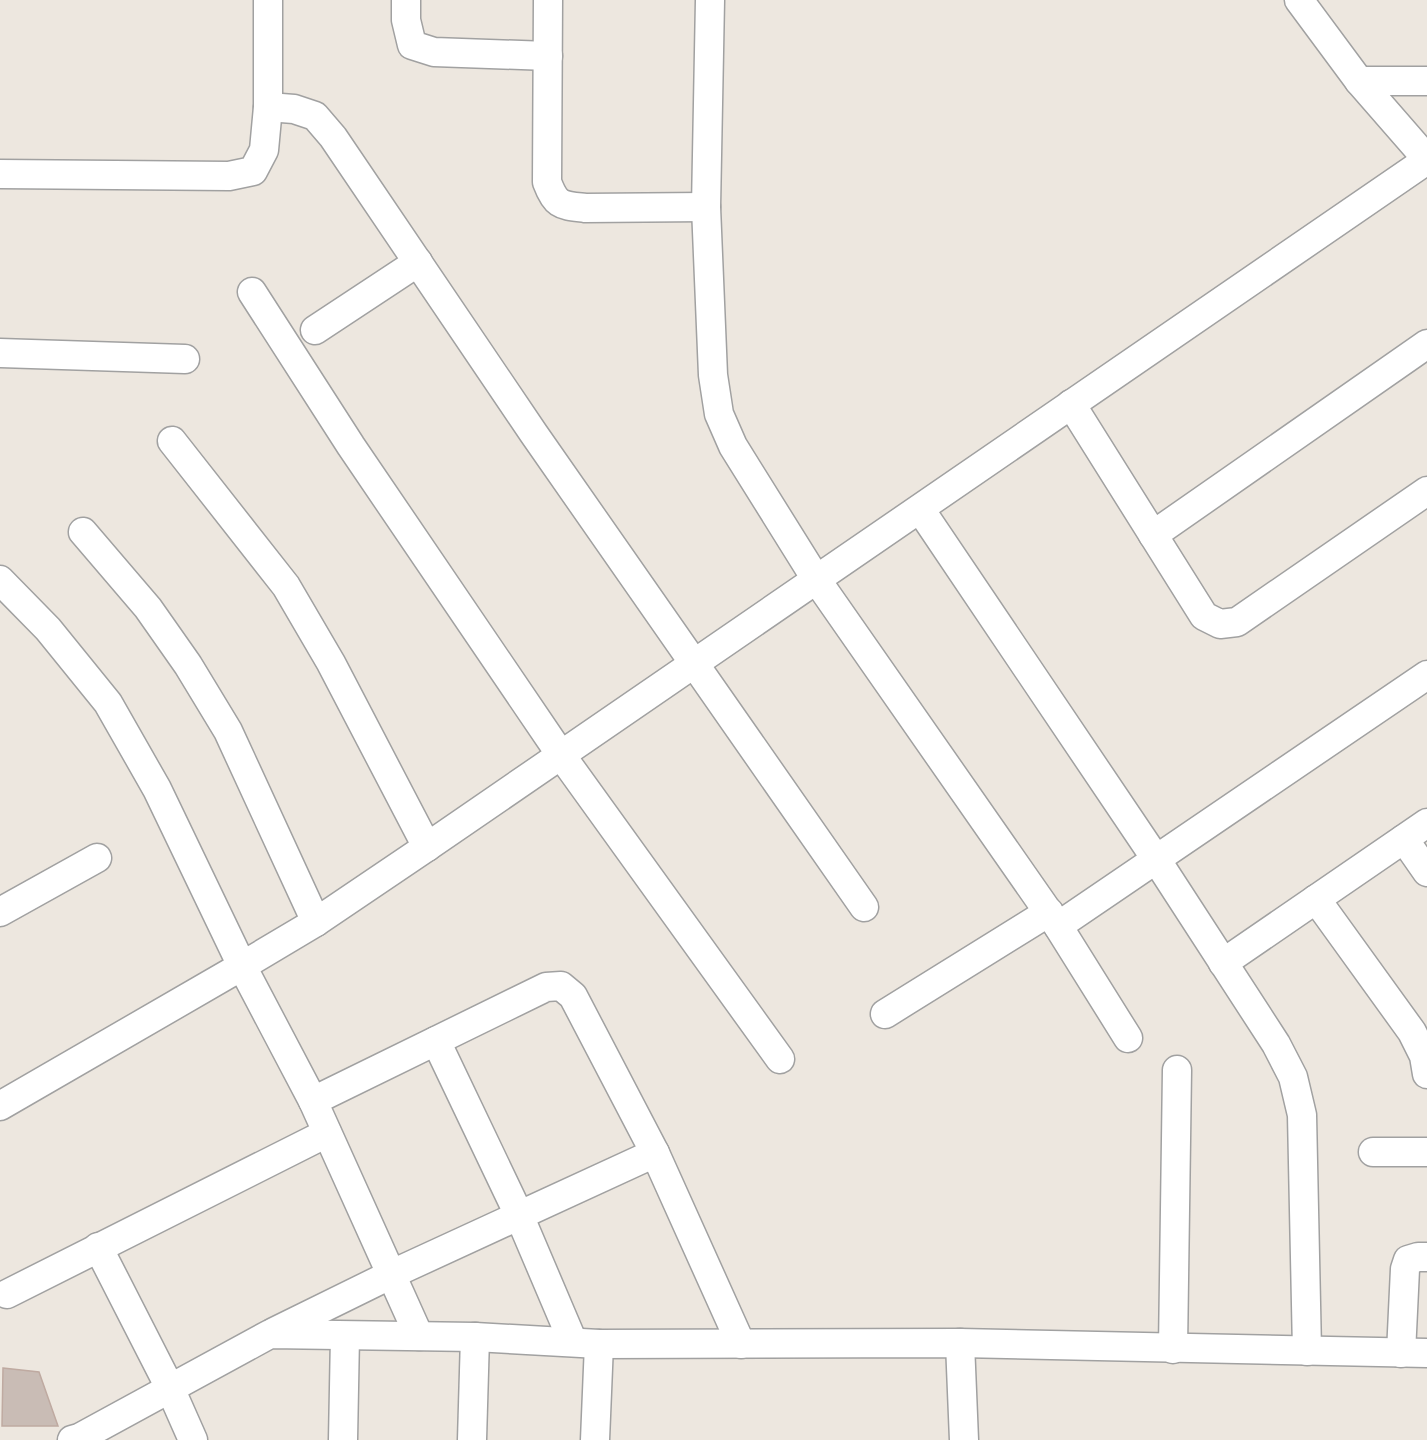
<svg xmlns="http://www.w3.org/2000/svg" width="1427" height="1440" font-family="Roboto,sans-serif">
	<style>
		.building { fill: #c9bcb5; stroke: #bfaaa1; stroke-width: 1.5 }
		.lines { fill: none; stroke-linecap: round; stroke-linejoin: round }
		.minor-casing { stroke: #a1a1a1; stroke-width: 31 }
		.minor { stroke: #fff; stroke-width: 28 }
	</style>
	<rect width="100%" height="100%" fill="#ede7df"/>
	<path class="building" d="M3,1368L39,1372L58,1426H2Z"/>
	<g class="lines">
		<g class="minor-casing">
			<g id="minor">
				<path d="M406,0V20L412,45L434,52L548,56"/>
				<path d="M548,0L547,182C556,206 561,205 585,208L706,207"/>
				<path d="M710,0L706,207L713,375L719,414L733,446L816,579L1058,926L1128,1038"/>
				<path d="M1299,0L1359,81L1427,159"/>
				<path d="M1359,81H1427"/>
				<path d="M268,107L294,109L315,116L333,137L534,434L864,907"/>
				<path d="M0,174L229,176L253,171L264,150L268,107V0"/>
				<path d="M252,292L351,446L561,755L780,1059"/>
				<path d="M315,330L418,262"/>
				<path d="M0,353L185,359"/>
				<path d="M1071,404L1204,616L1220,624L1237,622L1427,491"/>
				<path d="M172,441L286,586L331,663L427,847"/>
				<path d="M920,509L1156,859L1276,1044L1293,1077L1302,1115L1307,1351"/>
				<path d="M83,532L148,608L188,665L228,731L316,922"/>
				<path d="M1153,535L1427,344"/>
				<path d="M0,580L48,629L108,703L157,789L242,966L316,922L427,847L1427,160"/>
				<path d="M1404,839L1427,872"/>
				<path d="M1316,899L1412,1032L1424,1056L1427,1074"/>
				<path d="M0,912L97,858"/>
				<path d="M1058,926L1427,675"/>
				<path d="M1223,963L1427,823"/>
				<path d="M885,1014L1049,912"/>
				<path d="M436,1041L519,1215L573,1342"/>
				<path d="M313,1101L546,987L561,986L573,996L655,1153L741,1344"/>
				<path d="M0,1106L242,966L313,1101L419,1336"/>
				<path d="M1373,1152H1427"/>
				<path d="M98,1247L170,1388L193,1440"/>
				<path d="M7,1294L327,1133"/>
				<path d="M274,1332L392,1274L655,1153"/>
				<path d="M960,1343L1427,1353"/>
				<path d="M1173,1349L1177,1070"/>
				<path d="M1401,1353L1405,1269L1408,1260L1418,1257H1427"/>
				<path d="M72,1440L79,1438L270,1334L475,1337L599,1344L960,1343L964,1440"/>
				<path d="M343,1440L345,1336"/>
				<path d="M472,1440L475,1337"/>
				<path d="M595,1440L599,1344"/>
			</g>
		</g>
		<use href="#minor" class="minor"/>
	</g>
</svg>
